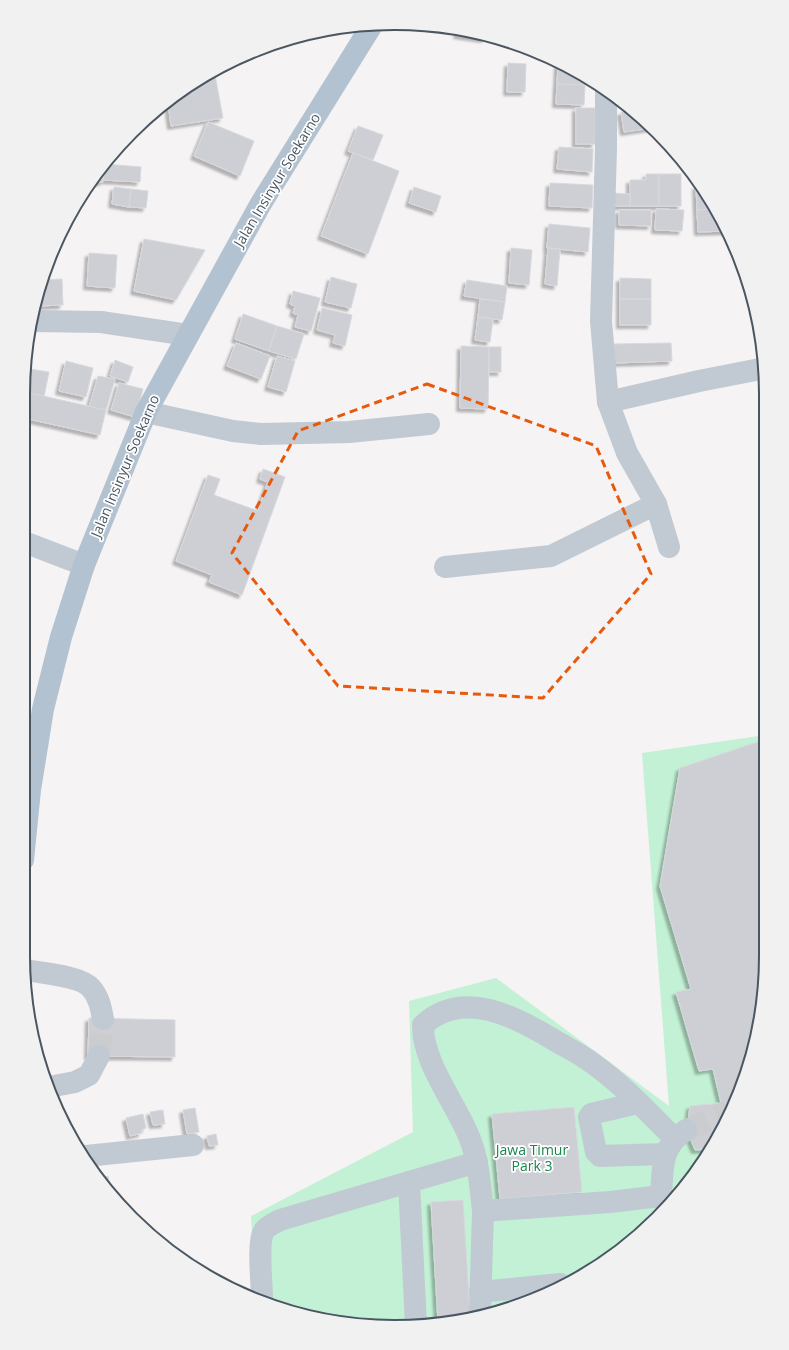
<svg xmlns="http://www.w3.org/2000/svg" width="789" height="1350" font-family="'Open Sans',sans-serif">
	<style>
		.green { fill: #c3f1d5 }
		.building { fill: #cdcfd5; stroke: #d7d9de; filter: url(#shadow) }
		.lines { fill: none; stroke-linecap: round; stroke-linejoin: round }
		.minor-tunnel { stroke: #caccce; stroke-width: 22; stroke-dasharray: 22 11; stroke-linecap: butt }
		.minor { stroke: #c1cad2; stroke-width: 22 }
		.major { stroke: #b3c2d1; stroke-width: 22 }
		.marked { fill: none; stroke: #e8590c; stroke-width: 3; stroke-dasharray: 8 5; stroke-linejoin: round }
		.labels { text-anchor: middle; stroke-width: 3.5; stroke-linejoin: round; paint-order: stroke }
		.street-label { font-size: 14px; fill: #4a5661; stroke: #fff }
		.park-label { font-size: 14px; fill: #17864f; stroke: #fff }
		.rim { fill: none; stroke: #4a5661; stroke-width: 2 }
	</style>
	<defs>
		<filter id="shadow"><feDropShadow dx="-3.5" dy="3.5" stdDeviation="1" flood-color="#0004"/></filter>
	</defs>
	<rect width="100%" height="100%" fill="#f5f3f3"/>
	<path class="green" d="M765,735V980L746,1075L704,1162L639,1235L536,1299L419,1326L298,1314L255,1295L251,1216L413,1132L409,1001L496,978L669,1106L642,753Z"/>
	<g class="building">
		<path d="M458,29L472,32L471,37L457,35Z"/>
		<path d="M472,32L486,36L485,39L471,37Z"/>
		<path d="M508,63L526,64L525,92H507Z"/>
		<path d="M558,65H563L585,77V85L557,84Z"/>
		<path d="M215,75L223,118L171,126L168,102L188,86L206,76Z"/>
		<path d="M557,84L585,85L584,105L556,104Z"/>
		<rect x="576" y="108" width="19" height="36"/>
		<path d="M631,110L652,128L624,132L621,112Z"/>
		<path d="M208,122L254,141L240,176L194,156Z"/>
		<path d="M358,126L383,135L373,160L348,151Z"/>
		<path d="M559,147L593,149L592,172L557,169Z"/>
		<path d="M353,153L399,171L368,254L321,236Z"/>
		<path d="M105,164L141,167L140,182L103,180Z"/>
		<path d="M101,169L103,182L90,183Z"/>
		<path d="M646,174H659V206H630V180H646Z"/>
		<rect x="659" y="174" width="22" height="32"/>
		<path d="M550,183L593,185L592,208L549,206Z"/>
		<path d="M696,186H699L717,209L697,210Z"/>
		<path d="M114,187L131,189L129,207L112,204Z"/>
		<path d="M414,187L441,196L436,212L409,203Z"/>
		<path d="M131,189L148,191L146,208L129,207Z"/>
		<path d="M611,193L630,194V206H611Z"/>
		<path d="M656,209L684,210L682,231L655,230Z"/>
		<path d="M717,209L726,231L698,232L697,210Z"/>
		<path d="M619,210H651V226L619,225Z"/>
		<path d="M549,224L590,228L588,252L547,248Z"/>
		<path d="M144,239L205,250L176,300L134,291Z"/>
		<path d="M511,248L532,250L529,285L509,283Z"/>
		<path d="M548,248L560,249L557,286L545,284Z"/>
		<path d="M89,253L117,255L115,288L87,286Z"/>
		<path d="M331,277L357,284L351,308L325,302Z"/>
		<path d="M620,278L651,279V299H620Z"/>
		<path d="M62,279L63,305L37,306L42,280Z"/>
		<path d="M467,280L507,286L505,302L464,296Z"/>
		<path d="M293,291L320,298L311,331L295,327L298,315L293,313L295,306L290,304Z"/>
		<path d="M480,299L505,302L502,320L478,317Z"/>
		<rect x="620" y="299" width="31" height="26"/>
		<path d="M322,308L352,315L345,346L333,343L335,335L317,330Z"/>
		<path d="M243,314L277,326L269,351L235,339Z"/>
		<path d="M478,317L493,319L490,342L475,340Z"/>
		<path d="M277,326L304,334L296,359L269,351Z"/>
		<path d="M236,343L270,356L261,379L227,366Z"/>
		<path d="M671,343L672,361L614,363V344Z"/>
		<path d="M461,346L489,347L488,409L460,408Z"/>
		<rect x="489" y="347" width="12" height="25"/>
		<path d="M277,356L295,361L286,392L268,387Z"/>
		<path d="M115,360L133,367L128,382L110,376Z"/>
		<path d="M66,361L93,368L86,397L59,391Z"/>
		<path d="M24,368L49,372L44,397L24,392Z"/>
		<path d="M98,376L115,379L106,410L89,407Z"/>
		<path d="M119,383L143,389L135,417L111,410Z"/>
		<path d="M25,392L106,410L100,435L24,418Z"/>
		<path d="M263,469L285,477L242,595L209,582L212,575L176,561L208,475L220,479L214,495L258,511L268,482L260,479Z"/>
		<path d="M760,741L765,759V980L746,1075L710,1149L695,1150L687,1130L690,1106L721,1103L713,1069L699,1071L676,992L691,989L660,886L680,768Z"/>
		<path d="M89,1018L175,1020V1057L88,1056Z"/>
		<path d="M574,1107L582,1192L500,1199L492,1114Z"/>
		<path d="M195,1108L199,1132L187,1134L183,1110Z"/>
		<path d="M163,1110L165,1124L153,1125L150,1112Z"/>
		<path d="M143,1114L146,1128L141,1130L142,1133L130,1136L126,1118Z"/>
		<path d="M216,1134L218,1145L209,1146L207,1136Z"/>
		<path d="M108,1176L110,1189H108L98,1178Z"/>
		<path d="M463,1200L470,1314L438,1322L431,1202Z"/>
	</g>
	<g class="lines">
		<g class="minor-tunnel">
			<path d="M99,1056L103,1019"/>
			<path d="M687,1130L728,1111"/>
		</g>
		<g class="minor">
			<path d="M606,90V149L601,321L608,402L627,453L656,504L669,547"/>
			<path d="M34,321L101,322L188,335"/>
			<path d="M608,402L699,381L765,368"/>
			<path d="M146,412L233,431L261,434L349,432L429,424"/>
			<path d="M24,542L84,565"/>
			<path d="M445,567L551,556L656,504"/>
			<path d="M25,970C41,973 81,976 91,988C99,997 101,1008 103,1019"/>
			<path d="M49,1087L75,1082L89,1075L99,1056"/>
			<path d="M638,1103L591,1114L589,1117L596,1152L600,1156L665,1154"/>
			<path d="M86,1156L193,1145"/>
			<path d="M409,1182L416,1326"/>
			<path d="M483,1211C480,1186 479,1162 470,1139C457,1105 422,1062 423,1025C463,988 516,1017 554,1040C566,1047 578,1053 588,1060C620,1082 647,1111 674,1138"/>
			<path d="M480,1292L560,1284"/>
			<path d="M262,1298C262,1283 257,1242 264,1231C267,1226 275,1223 280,1220L477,1162"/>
			<path d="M480,1312L483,1211L610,1202L661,1196C663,1168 660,1147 686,1130"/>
		</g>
		<path class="major" d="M23,860L30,790L43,709L61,637L84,565L146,412L260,205L372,25"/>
	</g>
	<path class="marked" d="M427,384L596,446L651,574L543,698L338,686L232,553L298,431Z"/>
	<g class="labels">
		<g class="street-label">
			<text transform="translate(277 180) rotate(-59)" y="5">Jalan Insinyur Soekarno</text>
			<text transform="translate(125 466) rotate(-67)" y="5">Jalan Insinyur Soekarno</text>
		</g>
		<g class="park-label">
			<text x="532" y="1155">Jawa Timur<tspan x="532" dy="16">Park 3</tspan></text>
		</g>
	</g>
	<path d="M0 0H789V1350H0ZM394 30H395A364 364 0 0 1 759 394V956A364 364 0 0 1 395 1320H394A364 364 0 0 1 30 956V394A364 364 0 0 1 394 30Z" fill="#f1f1f2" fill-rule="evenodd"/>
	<path class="rim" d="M394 30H395A364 364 0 0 1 759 394V956A364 364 0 0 1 395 1320H394A364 364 0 0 1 30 956V394A364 364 0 0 1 394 30Z"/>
</svg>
